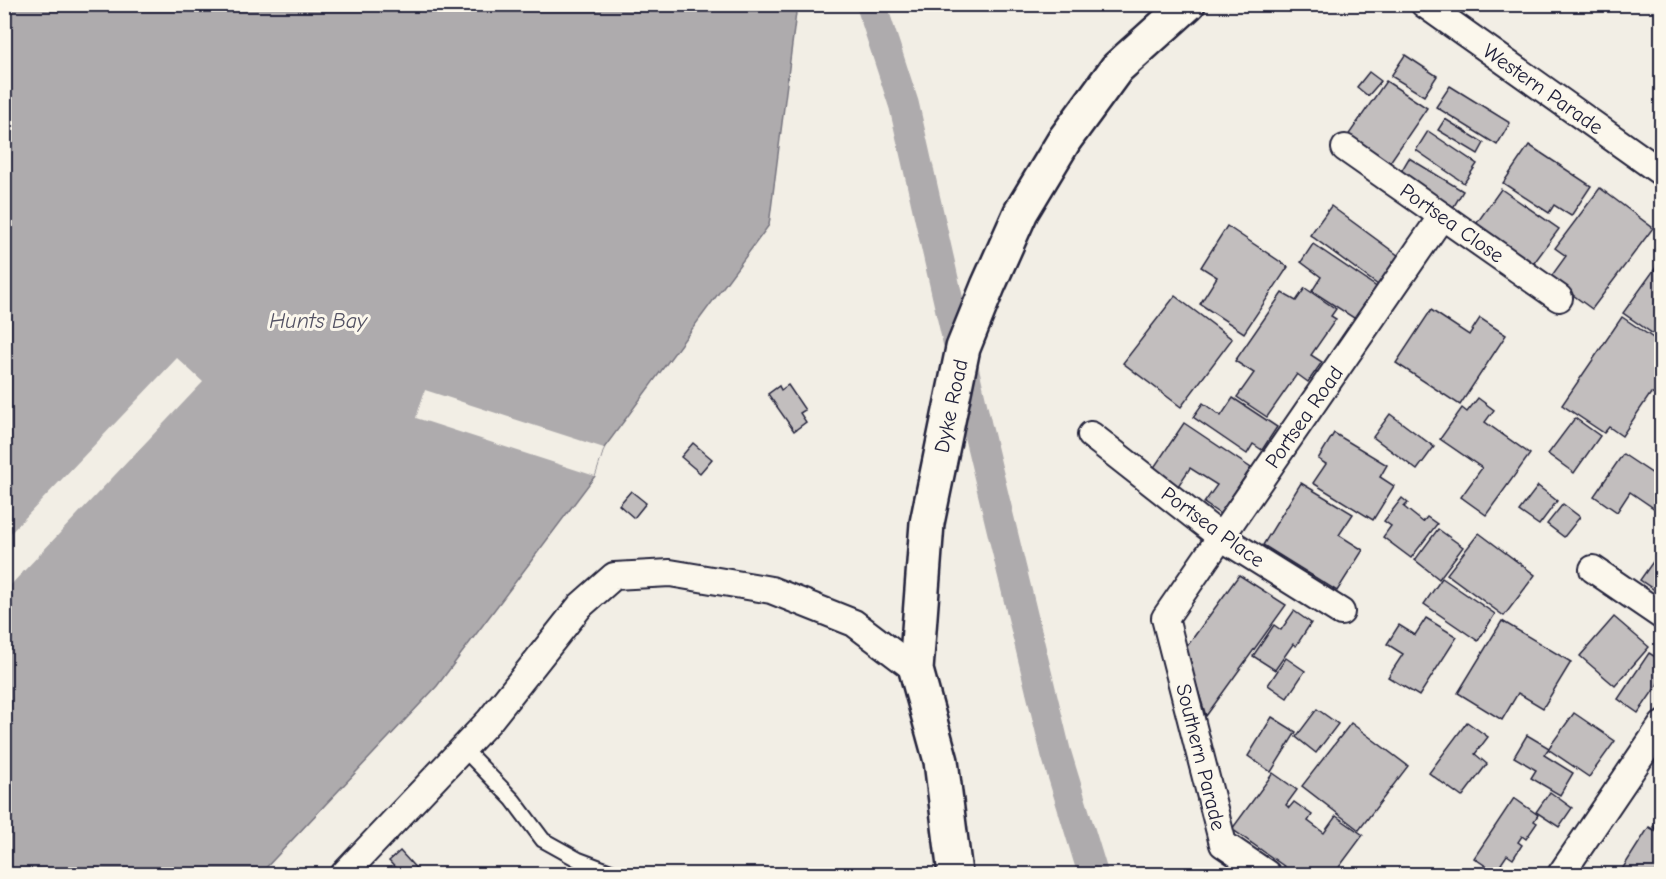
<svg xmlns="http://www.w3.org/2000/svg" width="1666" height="879" font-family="'Comic Neue',sans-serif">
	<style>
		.water { fill: #aeabad; stroke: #76747f; stroke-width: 1.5 }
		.pier { fill: #f2eee5 }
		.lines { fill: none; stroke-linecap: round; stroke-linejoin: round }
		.canal { stroke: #aeabad; stroke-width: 30 }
		.building { fill: #c2bebe; stroke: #22223b; stroke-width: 1.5 }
		.lane-casing { stroke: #22223b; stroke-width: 18 }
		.street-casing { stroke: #22223b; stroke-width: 30 }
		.primary-casing { stroke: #22223b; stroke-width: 38 }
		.lane { stroke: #fbf7ec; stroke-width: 14 }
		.street { stroke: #fbf7ec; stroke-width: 26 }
		.primary { stroke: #fbf7ec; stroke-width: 33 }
		.labels { text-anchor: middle; stroke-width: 6; stroke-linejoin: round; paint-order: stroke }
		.street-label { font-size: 21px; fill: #22223b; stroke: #fbf7ec }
		.water-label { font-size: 22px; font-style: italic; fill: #535263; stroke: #fbf7ec }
	</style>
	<rect width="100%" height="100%" fill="#f2eee5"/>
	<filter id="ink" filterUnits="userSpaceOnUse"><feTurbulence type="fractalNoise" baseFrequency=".0167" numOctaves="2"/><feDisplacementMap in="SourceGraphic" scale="12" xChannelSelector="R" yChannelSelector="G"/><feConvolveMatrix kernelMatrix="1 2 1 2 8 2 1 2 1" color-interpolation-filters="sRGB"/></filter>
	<g filter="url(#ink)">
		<path class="water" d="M5,5H797L769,225L604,448L595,476L437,686L260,874H5Z"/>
		<g class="pier">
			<path d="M177,358L203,382L5,591V539Z"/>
			<path d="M425,390L604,448L595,476L416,418Z"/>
		</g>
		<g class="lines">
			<path class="canal" d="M871,4L904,105L977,427L1056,753L1093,874"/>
		</g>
		<g class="building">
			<path d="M1405,55L1437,76L1424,96L1391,76Z"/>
			<path d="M1369,72L1381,81L1368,96L1357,87Z"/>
			<path d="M1386,81L1427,108L1386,168L1345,140Z"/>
			<path d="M1450,86L1510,123L1497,145L1436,107Z"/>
			<path d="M1445,119L1484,143L1478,154L1438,130Z"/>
			<path d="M1428,131L1477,164L1464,183L1416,150Z"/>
			<path d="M1529,145L1591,186L1571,216L1554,205L1549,213L1503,183Z"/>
			<path d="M1409,158L1463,191L1450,213L1396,180Z"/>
			<path d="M1600,188L1653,228L1592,309L1550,278L1566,256L1555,248Z"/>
			<path d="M1501,189L1559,229L1531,267L1474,227Z"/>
			<path d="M1331,206L1399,256L1378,285L1310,235Z"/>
			<path d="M1227,226L1288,267L1244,333L1200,304L1217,277L1201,267Z"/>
			<path d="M1313,244L1378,288L1357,320L1312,291L1321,277L1301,262Z"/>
			<path d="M1662,259V340L1623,313Z"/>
			<path d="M1305,288L1336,309L1331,316L1336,319L1311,355L1322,362L1308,382L1297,374L1267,417L1237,397L1254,373L1235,361L1282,293L1296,301Z"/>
			<path d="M1175,296L1232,339L1181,407L1123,363Z"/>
			<path d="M1431,310L1469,335L1480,318L1506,335L1460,405L1396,363Z"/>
			<path d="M1622,317L1662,344V394L1659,398L1651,393L1622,436L1609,427L1604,433L1562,405Z"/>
			<path d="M788,385L805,410L800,413L806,422L794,431L768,394L779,386L781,390Z"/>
			<path d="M1233,398L1277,427L1262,450L1253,444L1247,454L1193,417L1203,403L1221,416Z"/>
			<path d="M1478,398L1494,410L1485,422L1530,454L1486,515L1461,497L1482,468L1440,439L1462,408L1467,412Z"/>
			<path d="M1390,414L1434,447L1417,470L1373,437Z"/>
			<path d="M1575,418L1600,436L1574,473L1548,454Z"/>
			<path d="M1184,423L1251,468L1220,514L1204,503L1217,485L1190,468L1178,486L1153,469Z"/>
			<path d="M1334,433L1387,465L1380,477L1394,486L1373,520L1313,483L1326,464L1318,459Z"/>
			<path d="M693,443L712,459L700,473L681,457Z"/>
			<path d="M1623,454L1662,480L1661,513L1630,492L1617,512L1594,496Z"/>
			<path d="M1301,483L1353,514L1339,535L1363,550L1337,591L1263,545Z"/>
			<path d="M1538,486L1557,501L1539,525L1519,511Z"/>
			<path d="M631,491L646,503L634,518L619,505Z"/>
			<path d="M1402,498L1408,503L1404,507L1423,522L1427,517L1437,524L1411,558L1383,537L1391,526L1384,521Z"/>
			<path d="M1563,504L1580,517L1564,537L1547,524Z"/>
			<path d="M1438,529L1463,547L1439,579L1415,560Z"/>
			<path d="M1479,533L1535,575L1504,616L1447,574Z"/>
			<path d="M1657,556L1662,559V595L1640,580Z"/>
			<path d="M1239,575L1286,605L1206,716L1185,649Z"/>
			<path d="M1442,578L1495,614L1478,641L1424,604Z"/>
			<path d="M1294,611L1311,623L1296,646L1293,644L1275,670L1253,656L1274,625L1281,630Z"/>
			<path d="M1614,617L1649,647L1615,686L1580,656Z"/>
			<path d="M1426,618L1457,637L1419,696L1388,677L1403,654L1387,644L1399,625L1415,635Z"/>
			<path d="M1502,621L1571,662L1543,708L1518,693L1502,720L1458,693Z"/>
			<path d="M1649,653L1662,661V678L1638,713L1618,699Z"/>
			<path d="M1286,658L1305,671L1287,698L1268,685Z"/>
			<path d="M1317,709L1338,724L1316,753L1296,737Z"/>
			<path d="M1574,713L1615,741L1589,777L1548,749Z"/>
			<path d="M1272,717L1296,732L1271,772L1248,756Z"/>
			<path d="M1467,722L1488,737L1475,754L1487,764L1462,797L1429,773Z"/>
			<path d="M1351,723L1408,766L1359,830L1302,786Z"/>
			<path d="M1527,735L1549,748L1544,755L1573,773L1560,795L1531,778L1536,770L1514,757Z"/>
			<path d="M1273,773L1297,790L1286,805L1289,808L1294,802L1312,815L1308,821L1324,833L1336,816L1363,835L1334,874H1295L1232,829Z"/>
			<path d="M1550,792L1572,808L1559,827L1536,812Z"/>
			<path d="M1514,798L1538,815L1534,821L1537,823L1526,839L1522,836L1518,842L1522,845L1513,859L1507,855L1501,864L1507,868L1502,874H1498L1474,858Z"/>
			<path d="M1662,814V832L1653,827Z"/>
			<path d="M1649,827L1662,835V874H1619Z"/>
			<path d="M400,851L421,874H401L389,861Z"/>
		</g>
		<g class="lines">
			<g class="lane-casing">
				<path id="lane" d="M463,748L513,800L543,840L579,860L616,874"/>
			</g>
			<g class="street-casing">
				<g id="street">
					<path d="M1424,4L1662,173"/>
					<path d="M1345,148L1559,298"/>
					<path d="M1091,435L1221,537L1341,612"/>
					<path d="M1593,569L1662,616"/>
					<path d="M344,874L489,721L580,606L614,576L670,573L771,590L854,623L916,670"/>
					<path d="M1267,874L1223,844L1165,618L1442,216"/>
					<path d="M1561,874L1662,725"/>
				</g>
			</g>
			<g class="primary-casing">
				<path id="primary" d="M955,874L941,761L916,670L927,523L963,348L988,286L1021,212L1065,139L1117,68L1188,4"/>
			</g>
			<use href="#lane" class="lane"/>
			<use href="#street" class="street"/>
			<use href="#primary" class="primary"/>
		</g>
	</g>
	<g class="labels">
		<g class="street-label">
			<text transform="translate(1543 89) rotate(35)" y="7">Western Parade</text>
			<text transform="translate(1452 223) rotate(35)" y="7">Portsea Close</text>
			<text transform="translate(951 406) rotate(-78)" y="7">Dyke Road</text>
			<text transform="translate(1304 417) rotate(-55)" y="7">Portsea Road</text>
			<text transform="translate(1213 527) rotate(36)" y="7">Portsea Place</text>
			<text transform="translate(1201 757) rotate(76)" y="7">Southern Parade</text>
		</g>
		<g class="water-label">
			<text x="318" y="328">Hunts Bay</text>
		</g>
	</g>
	<rect width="1666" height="879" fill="none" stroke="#fbf7ec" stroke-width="24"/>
	<rect x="12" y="12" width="1642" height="855" fill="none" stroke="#22223b" stroke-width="2" filter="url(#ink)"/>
</svg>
